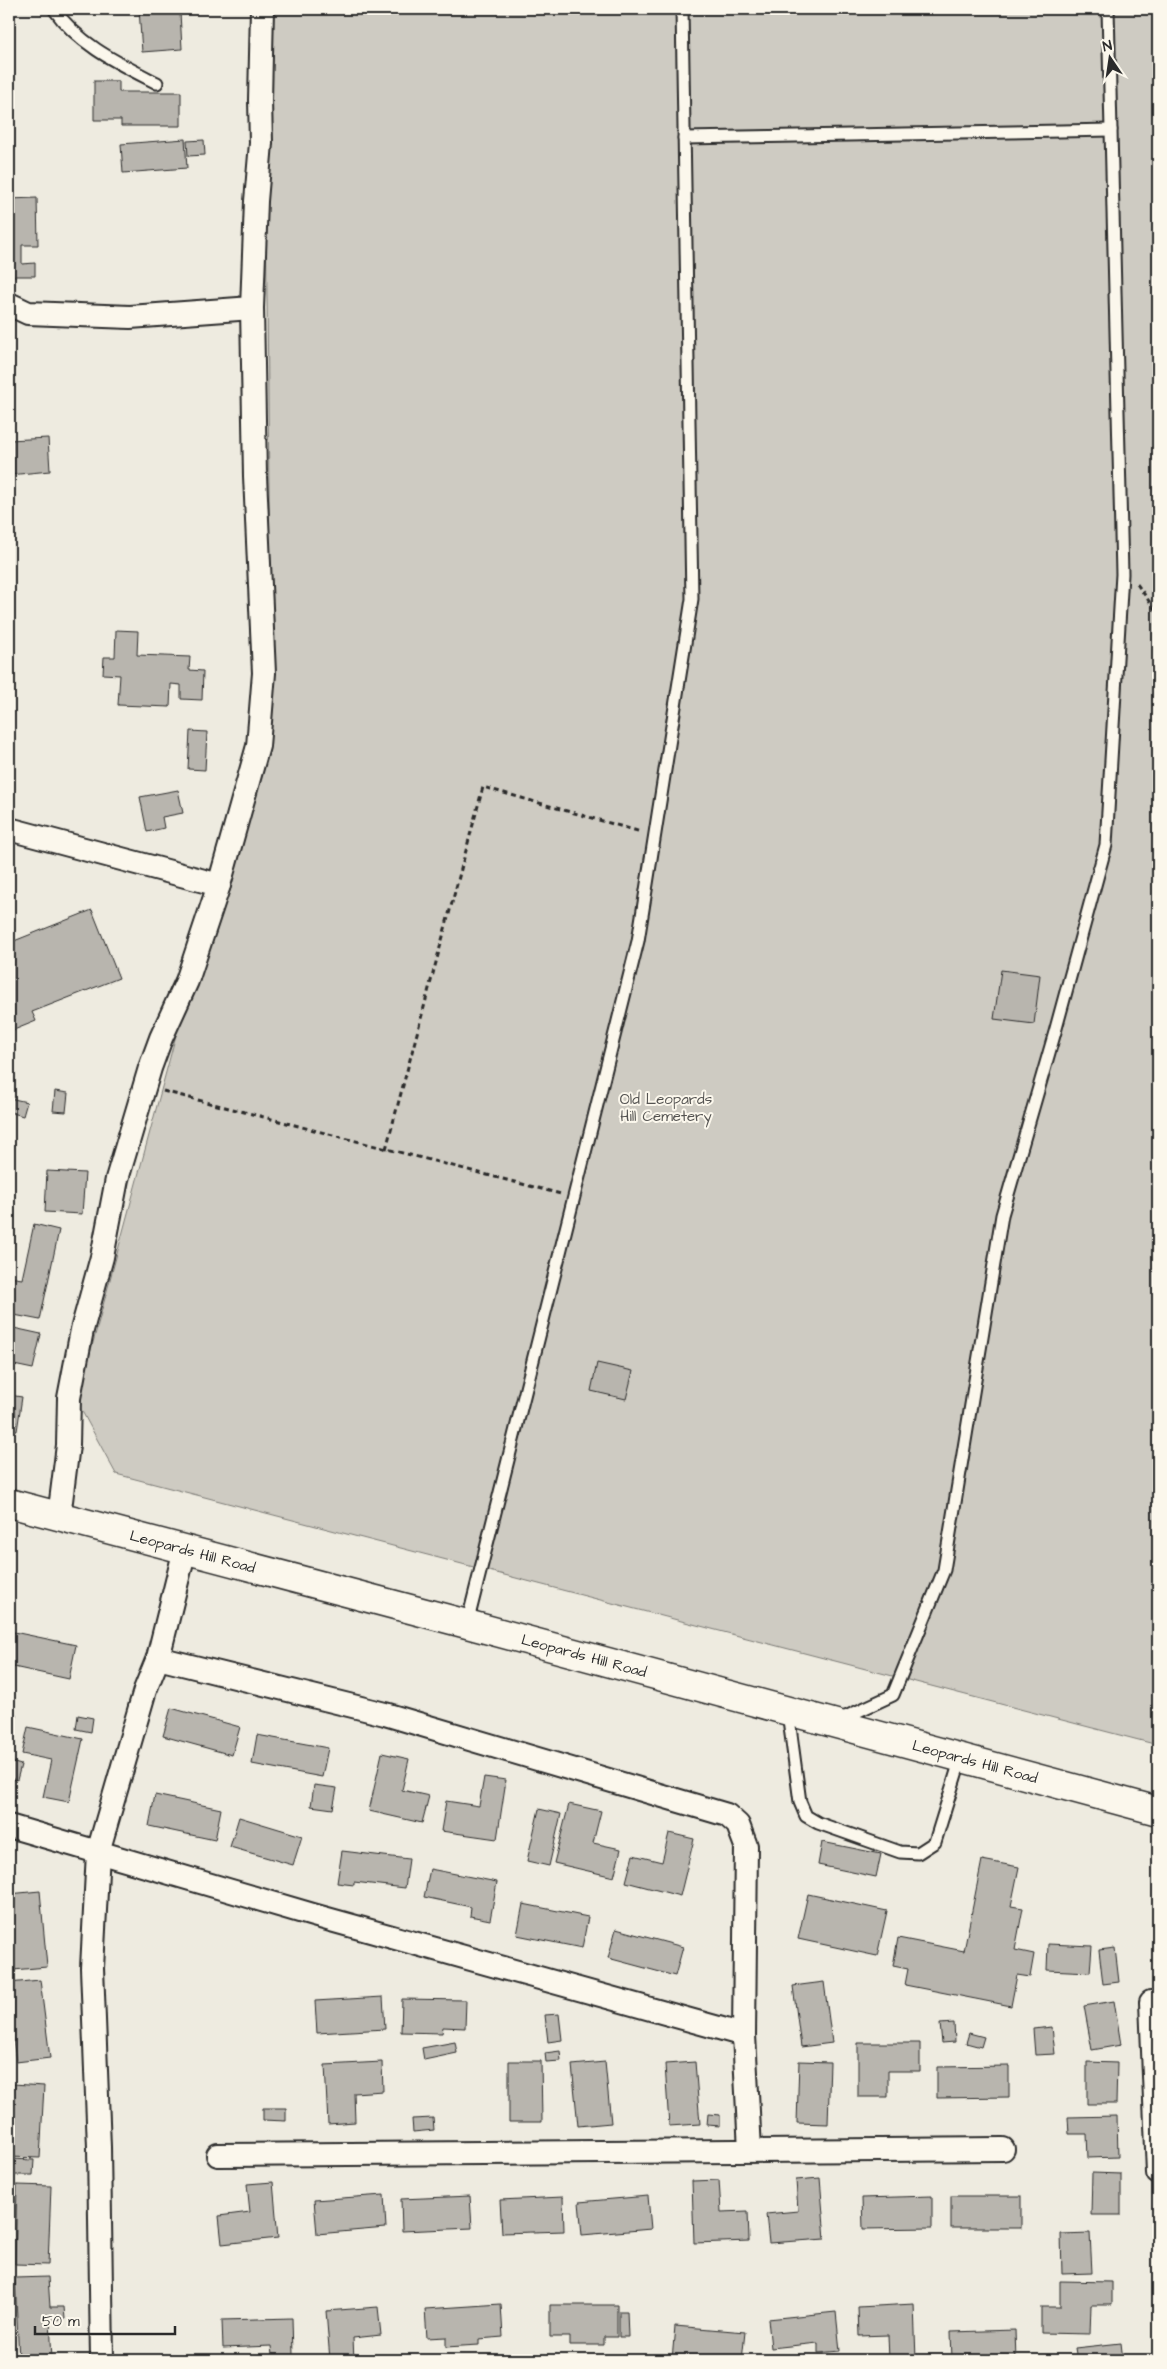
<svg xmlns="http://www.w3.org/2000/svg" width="1167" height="2369" font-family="'Architects Daughter',sans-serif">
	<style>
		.green { fill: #cecbc2; stroke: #7c7b76 }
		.building { fill: #b8b5ae; stroke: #2b2b2b }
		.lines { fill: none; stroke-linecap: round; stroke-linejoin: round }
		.service-casing { stroke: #2b2b2b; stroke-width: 15 }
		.minor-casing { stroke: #2b2b2b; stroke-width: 26 }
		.secondary-casing { stroke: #2b2b2b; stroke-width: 31 }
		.path { stroke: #2b2b2b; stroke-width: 3; stroke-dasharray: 5 4; stroke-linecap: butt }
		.service { stroke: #fbf7ec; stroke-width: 11 }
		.minor { stroke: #fbf7ec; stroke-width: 22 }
		.secondary { stroke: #fbf7ec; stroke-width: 28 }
		.labels { text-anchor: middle; stroke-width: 4; stroke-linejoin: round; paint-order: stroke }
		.park-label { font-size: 15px; fill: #545351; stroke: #fbf7ec }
		.street-label { font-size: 15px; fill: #2b2b2b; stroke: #fbf7ec }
	</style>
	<rect width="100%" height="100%" fill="#eeebe0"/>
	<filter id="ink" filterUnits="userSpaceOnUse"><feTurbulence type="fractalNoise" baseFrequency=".02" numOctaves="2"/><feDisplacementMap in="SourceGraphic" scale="10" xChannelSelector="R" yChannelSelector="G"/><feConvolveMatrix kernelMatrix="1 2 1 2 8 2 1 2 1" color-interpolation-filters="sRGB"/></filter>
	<g filter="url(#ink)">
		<path class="green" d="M264,9H1158V1745L116,1474L77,1402L271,683Z"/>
		<g class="building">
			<path d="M90,9H119V11L91,13Z"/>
			<path d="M139,9H161L162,13L180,12L182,49L142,52Z"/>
			<path d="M94,81H119V92H181V126H121V120H94Z"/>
			<path d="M185,139L187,168L123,173L121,144Z"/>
			<path d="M204,140L205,155L188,156L187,141Z"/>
			<path d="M37,198L38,245H22V264L35,263V276H9V199Z"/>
			<path d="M48,438L50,471L9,475V440Z"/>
			<path d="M116,630L138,631L137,655L190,657L189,670L203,671L202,700L181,699V685L171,684L170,707L118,705L120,675L103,674L104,657H115Z"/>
			<path d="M190,731L207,732L205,770L188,769Z"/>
			<path d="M178,790L183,813L162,817L164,828L147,832L140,797Z"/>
			<path d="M92,910L119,978L32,1012L36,1021L9,1032V943Z"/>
			<path d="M1001,970L1040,975L1034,1024L994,1019Z"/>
			<path d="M55,1091L68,1093L66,1112L53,1111Z"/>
			<path d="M9,1098L27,1102L23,1116L9,1112Z"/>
			<path d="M47,1171L85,1173L82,1214L45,1212Z"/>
			<path d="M34,1224L59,1230L40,1320L9,1314V1277L22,1279Z"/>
			<path d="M9,1327L41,1334L33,1369L9,1364Z"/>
			<path d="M597,1363L633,1371L626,1399L591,1391Z"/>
			<path d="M9,1395L22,1397L17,1431L9,1430Z"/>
			<path d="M9,1631L76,1645L69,1679L9,1666Z"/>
			<path d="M171,1708L240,1727L232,1755L163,1736Z"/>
			<path d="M9,1714L17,1715L12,1747H9Z"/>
			<path d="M78,1715L93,1718L91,1732L76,1729Z"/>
			<path d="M28,1727L83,1739L69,1802L43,1797L51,1760L22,1754Z"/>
			<path d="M257,1735L328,1748L322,1777L252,1764Z"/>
			<path d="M382,1753L409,1759L402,1790L429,1796L422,1823L369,1811Z"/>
			<path d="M11,1762L21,1765L17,1780L9,1778Z"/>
			<path d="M484,1777L506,1780L497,1839L441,1831L446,1801L479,1806Z"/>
			<path d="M314,1785L337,1788L333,1809L311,1806Z"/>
			<path d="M155,1795L221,1809L215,1840L149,1826Z"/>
			<path d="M569,1804L601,1811L593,1843L621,1849L614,1877L554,1863Z"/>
			<path d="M539,1809L561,1814L549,1866L527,1861Z"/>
			<path d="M239,1817L302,1836L293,1865L230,1847Z"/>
			<path d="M669,1833L694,1839L680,1896L626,1882L633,1855L662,1862Z"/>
			<path d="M822,1842L881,1854L876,1877L818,1865Z"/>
			<path d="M342,1851L409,1859L405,1888L354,1882V1885L337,1883Z"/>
			<path d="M982,1860L1019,1867L1011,1906L1023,1908L1015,1950L1034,1954L1030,1977L1017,1975L1011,2006L905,1985L908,1969L893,1966L898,1938L964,1951Z"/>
			<path d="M430,1869L497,1882L490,1920L470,1916L471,1907L424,1897Z"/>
			<path d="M40,1891L47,1967L13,1970L9,1894Z"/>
			<path d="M808,1894L887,1911L877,1956L798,1939Z"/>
			<path d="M523,1904L588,1917L582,1948L517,1935Z"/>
			<path d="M616,1929L683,1947L675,1976L608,1958Z"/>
			<path d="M1048,1944L1092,1946L1090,1972L1047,1970Z"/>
			<path d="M1115,1948L1119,1982L1103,1984L1099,1950Z"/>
			<path d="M40,1980L50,2058L16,2062L9,2004V1983Z"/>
			<path d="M824,1982L832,2043L801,2047L793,1986Z"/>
			<path d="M383,1997L385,2029L317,2033L315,2001Z"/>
			<path d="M402,1999L466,2000L465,2028L443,2027L442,2033L401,2032Z"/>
			<path d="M1114,2001L1121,2045L1092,2050L1084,2006Z"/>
			<path d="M559,2014L562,2040L548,2042L545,2015Z"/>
			<path d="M954,2023L955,2042L942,2043L940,2024Z"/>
			<path d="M1052,2027L1055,2054L1035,2055L1033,2029Z"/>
			<path d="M969,2033L984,2037L981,2047L966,2043Z"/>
			<path d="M455,2042L457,2053L424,2060L422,2048Z"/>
			<path d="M858,2043H920V2071H888V2097H858Z"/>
			<path d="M560,2051L561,2061L546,2062L545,2053Z"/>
			<path d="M509,2061H541L542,2122H509Z"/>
			<path d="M799,2061L830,2062L828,2124L797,2123Z"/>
			<path d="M382,2062L383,2091L354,2093L355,2122L328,2124L325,2065Z"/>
			<path d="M605,2062L611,2123L578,2126L572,2065Z"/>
			<path d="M695,2062L700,2124L669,2126L665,2064Z"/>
			<path d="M1087,2062L1117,2063L1116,2104H1087Z"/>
			<path d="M1009,2066V2097L937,2098V2067Z"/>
			<path d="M13,2084L44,2086L40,2158L9,2157Z"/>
			<path d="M263,2108H286V2121L263,2120Z"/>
			<path d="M708,2114L720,2115V2126L707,2125Z"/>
			<path d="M1117,2116L1118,2157L1088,2158L1087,2134H1069L1068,2117Z"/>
			<path d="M433,2118L434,2130L413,2132L412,2119Z"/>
			<path d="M9,2159L34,2160L33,2175H9Z"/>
			<path d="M1092,2173L1121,2174V2215H1091Z"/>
			<path d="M820,2178L825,2239L769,2243L766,2214L798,2211L796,2180Z"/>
			<path d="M719,2180L721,2212L748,2211L749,2241L694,2243L692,2181Z"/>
			<path d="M273,2182L278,2238L222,2244L219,2216L250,2212L247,2184Z"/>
			<path d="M17,2185L51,2186L48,2265L15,2264Z"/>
			<path d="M384,2195L386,2228L317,2234L314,2200Z"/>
			<path d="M470,2196L472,2228L402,2231L401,2199Z"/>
			<path d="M648,2196L651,2229L582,2235L579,2202Z"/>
			<path d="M932,2196V2228L863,2229L862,2198Z"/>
			<rect x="951" y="2196" width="70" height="32"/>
			<path d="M563,2197L564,2231L502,2233L500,2200Z"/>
			<path d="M1090,2233L1092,2273L1062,2274L1061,2234Z"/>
			<path d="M48,2277L50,2307H64L65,2319L50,2320L52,2360H19L15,2278Z"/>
			<path d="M1060,2281L1112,2282V2305H1091L1090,2334L1041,2333V2307H1060Z"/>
			<path d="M501,2304L503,2337L479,2339V2345L446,2347V2337L427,2338L425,2309Z"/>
			<path d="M914,2304L916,2360H889L888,2335L859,2336L858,2307Z"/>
			<path d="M550,2305H617V2337H604V2345H570V2337H550Z"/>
			<path d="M378,2307L381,2335L353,2338L354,2360H330L326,2311Z"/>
			<path d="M619,2311H627L628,2337H619Z"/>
			<path d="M836,2312L840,2351L818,2353V2343L771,2348L768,2319Z"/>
			<path d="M292,2318L293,2355H272L271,2346L223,2348L222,2320Z"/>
			<path d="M675,2326L745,2332L742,2360L694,2357L693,2360H672Z"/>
			<path d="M1015,2330L1016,2360H987V2358L952,2359L951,2332Z"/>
			<path d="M1121,2343L1123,2360H1077L1075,2348Z"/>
		</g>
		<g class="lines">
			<g class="service-casing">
				<g id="service">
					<path d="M54,9C79,45 118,63 157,83"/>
					<path d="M684,138L1111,130"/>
					<path d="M467,1624L638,941L692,599L682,9"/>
					<path d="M788,1712L800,1802L806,1816L818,1823L900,1852L918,1853L935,1842L961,1758"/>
					<path d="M839,1720L893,1695L944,1570L1002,1215L1055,1032L1106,845L1122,574L1108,9"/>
				</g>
			</g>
			<g class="minor-casing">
				<g id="minor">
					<path d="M9,304L28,313L130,317L252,308"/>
					<path d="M9,829L219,885"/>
					<path d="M59,1517L68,1445L69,1398L82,1330L102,1257L117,1179L150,1068L161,1038L187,981L219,885L258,746L264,673L255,476L252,308L256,201L261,143L260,100L262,9"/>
					<path d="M158,1658L385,1714L727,1815L738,1825L746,1846L744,2035L750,2150"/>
					<path d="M9,1826L313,1915L744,2035"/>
					<path d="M1151,2002L1158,2173"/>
					<path d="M218,2155L1003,2149"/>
					<path d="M102,2360L99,2147L92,1968L98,1852L145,1690L158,1658L185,1549"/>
				</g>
			</g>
			<g class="secondary-casing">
				<g id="secondary">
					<path id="s1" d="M9,1503L467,1624L1158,1811"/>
				</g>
			</g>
			<g class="path">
				<path d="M1137,584L1158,614"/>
				<path d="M163,1091L561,1194"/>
				<path d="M386,1149L483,787L641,832"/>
			</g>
			<use href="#service" class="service"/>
			<use href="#minor" class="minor"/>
			<use href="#secondary" class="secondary"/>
		</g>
	</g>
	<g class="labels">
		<g class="park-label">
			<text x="666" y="1104">Old Leopards<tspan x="666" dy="17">Hill Cemetery</tspan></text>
		</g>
		<g class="street-label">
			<text dy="5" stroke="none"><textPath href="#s1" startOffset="190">Leopards Hill Road</textPath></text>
			<text dy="5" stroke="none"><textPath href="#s1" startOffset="595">Leopards Hill Road</textPath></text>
			<text dy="5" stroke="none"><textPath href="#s1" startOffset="1000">Leopards Hill Road</textPath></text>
		</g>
	</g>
	<rect width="1167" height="2369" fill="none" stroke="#fbf7ec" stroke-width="30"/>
	<rect x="15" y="15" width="1137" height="2339" fill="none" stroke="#2b2b2b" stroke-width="2" filter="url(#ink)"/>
	<g transform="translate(1110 58) rotate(347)" stroke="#fbf7ec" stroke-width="4" paint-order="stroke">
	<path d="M0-4L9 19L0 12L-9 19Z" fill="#2b2b2b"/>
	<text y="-8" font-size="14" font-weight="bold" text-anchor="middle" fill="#2b2b2b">N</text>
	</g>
	<path d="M35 2326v8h140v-8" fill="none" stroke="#2b2b2b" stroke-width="2.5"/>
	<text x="42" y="2326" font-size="15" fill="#2b2b2b" stroke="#fbf7ec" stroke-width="4" paint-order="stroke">50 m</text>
</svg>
